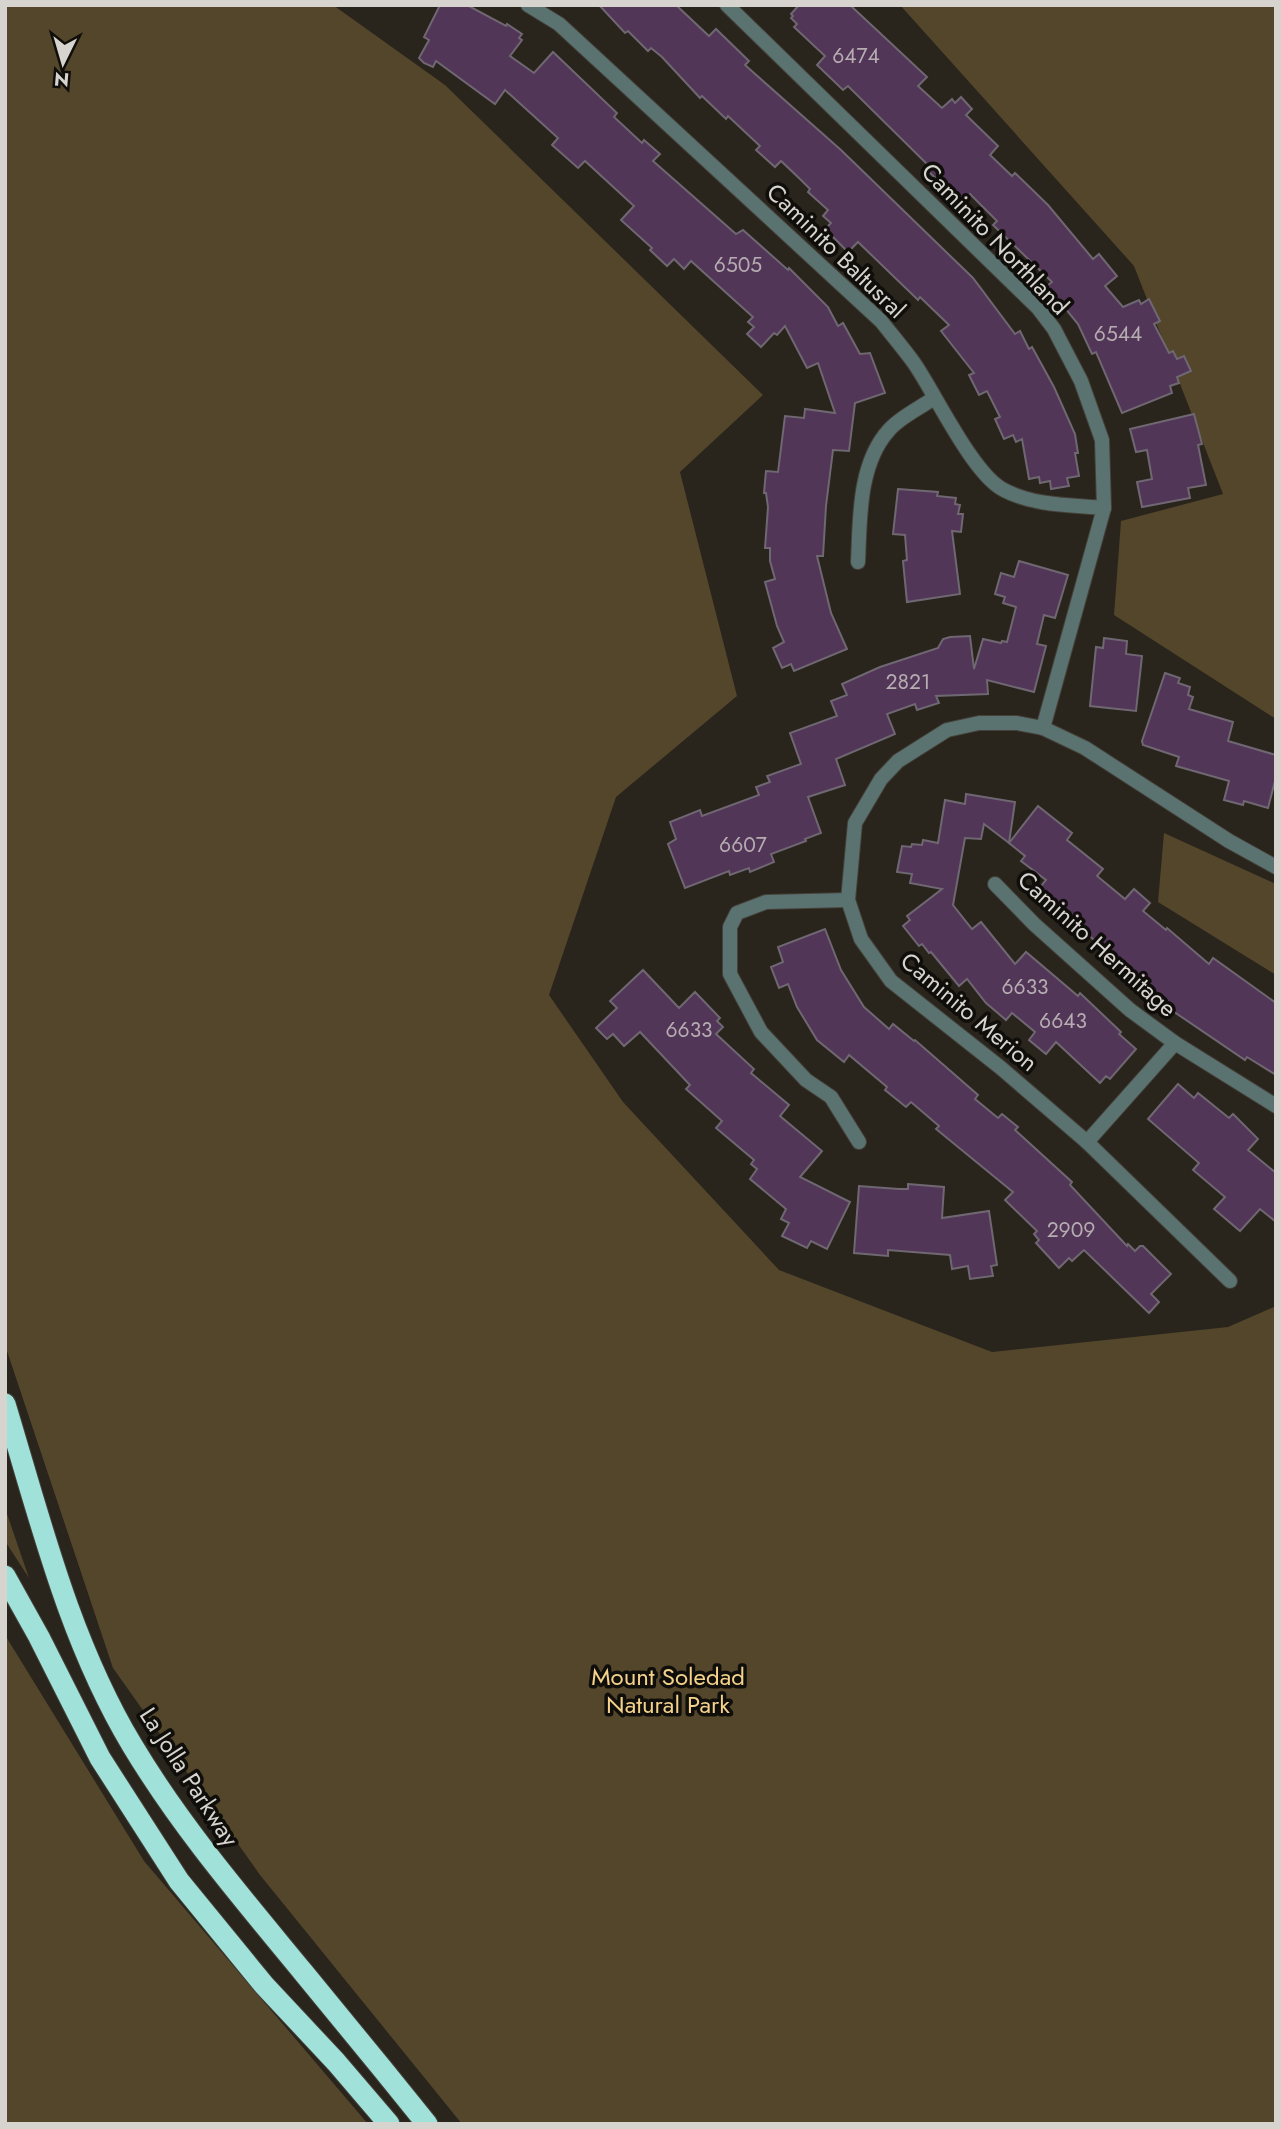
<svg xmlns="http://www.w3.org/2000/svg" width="1281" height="2129" font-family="Jost,sans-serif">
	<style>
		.green { fill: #53462b }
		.building { fill: #523658; stroke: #6f6771; stroke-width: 2 }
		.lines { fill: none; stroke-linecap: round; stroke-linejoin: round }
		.street-casing { stroke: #454039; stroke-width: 16 }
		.highway-casing { stroke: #454039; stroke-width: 23 }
		.street { stroke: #5a7370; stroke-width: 14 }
		.highway { stroke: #a0e1d9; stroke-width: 21 }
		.labels { text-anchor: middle; stroke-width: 7; stroke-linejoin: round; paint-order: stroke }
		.number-label { font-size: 21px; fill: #b6acb1 }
		.street-label { font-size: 24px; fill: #d7d4cf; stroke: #100e0a }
		.park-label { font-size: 24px; fill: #f4d28c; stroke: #100e0a }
	</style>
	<rect width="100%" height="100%" fill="#29241c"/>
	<g class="green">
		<path d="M5,5H333L445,85L763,395L680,472L737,696L616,797L549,995L623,1102L779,1270L992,1352L1228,1327L1276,1306V2124H462L260,1875L113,1668L5,1345Z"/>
		<path d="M900,5H1276V719L1114,615L1121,521L1223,494L1134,266Z"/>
		<path d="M1164,833L1276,884V975L1158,902Z"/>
		<path d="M5,1508L29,1578L5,1541Z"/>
		<path d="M5,1635L144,1861L368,2124H5Z"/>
	</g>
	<g class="building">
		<path d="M440,5H467L506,26L507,24L522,34L519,38L522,40L510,56L534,73L553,52L617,113L614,117L642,143L644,140L660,154L653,161L736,234L743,230L788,270L789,268L828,307L838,326L843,323L860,354L870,353L885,393L855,403L849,451L833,450L826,506L823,556H817L831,613L847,649L794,671L791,664L782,668L773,648L784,642L777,626L765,582L775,579L770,561V548H765L768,507L766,493H764L766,471L778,472L785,416L804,418L805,409L835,413L818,363L807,368L785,326L777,335L774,333L761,347L747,334L754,327L748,322L753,317L691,261L684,269L674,259L667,266L650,250L652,248L621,220L634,206L585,161L578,168L552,145L558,138L505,90L495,104L436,61L433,67L424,63L419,58L429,40L424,37Z"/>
		<path d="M599,5H676L709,36L716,29L749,61L745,65L841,150L973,278L1015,334L1020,331L1029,349L1032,347L1054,387L1075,434L1078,453H1075L1079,476L1067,478L1069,486L1051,489L1050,481L1040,483L1039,477L1029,479L1022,439L1016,442L1013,435L1004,439L995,419L1000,417L987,391L979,395L969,375L974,373L941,331L949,325L920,297L918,300L858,242L848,252L825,229L831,223L823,216L828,210L808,192L810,189L800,179L781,161L775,167L756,150L760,146L728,116L726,119L702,96L700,98L662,57L651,48L648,51L628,31L625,33Z"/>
		<path d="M799,5H850L927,77L918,86L942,108L952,99L955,103L961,97L972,109L966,115L998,146L990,155L1012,176L1015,173L1048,205L1093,259L1099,254L1117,276L1105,286L1123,307L1139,300L1141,304L1149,299L1160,321L1154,324L1169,353L1173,351L1177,359L1184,356L1191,371L1177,377L1179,383L1170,386L1172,393L1122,413L1096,352L1092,354L1078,324L1047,286L1052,282L993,225L997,221L970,194L964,200L958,195L956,198L929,172L932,169L848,86L843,90L817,65L825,56L794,27L797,24L791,18L793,16L791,14Z"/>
		<path d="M1194,414L1202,444L1198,445L1206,485L1188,488L1190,498L1142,507L1137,482L1152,479L1147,450L1136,452L1130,429Z"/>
		<path d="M898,489L938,492L937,496L956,498L955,504L960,505L958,514H963L961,532L952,531L960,594L907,602L903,561L907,560L905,535L893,534Z"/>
		<path d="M1019,561L1068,575L1055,618L1044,615L1037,644L1046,646L1034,692L987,680L988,694L936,696L939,703L917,710L915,704L887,714L895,734L836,759L845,785L808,797L821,833L805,839L806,841L771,854L774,862L750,872L749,868L730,875L729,871L685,888L668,844L676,839L670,822L700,810L702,816L759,795L756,787L770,782L767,776L801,764L790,733L837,716L831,701L847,695L842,684L880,667L938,648L943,639L950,637L970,636L974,669L983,639L1001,643L1002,641L1007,642L1016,607L1003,603L1005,597L995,594L1001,573L1014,577Z"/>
		<path d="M1104,638L1127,641L1126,654L1142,656L1136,711L1090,706L1096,647L1103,648Z"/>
		<path d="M1165,673L1180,678L1178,683L1190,687L1188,695L1193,697L1189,709L1233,722L1228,741L1276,755V777L1268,808L1244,801L1243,805L1224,800L1229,781L1176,766L1179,757L1143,745L1142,741Z"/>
		<path d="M966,794L1015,802L1009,843L984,824L981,839L965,838L953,905L972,929L981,922L1015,964L1026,952L1078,996L1080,993L1121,1032L1119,1034L1136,1049L1110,1079L1106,1076L1100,1083L1056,1042L1046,1054L1029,1040L1035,1032L1012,1013L1006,1020L986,1003L967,979L959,986L931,952L929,953L922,944L919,946L903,926L910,920L907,916L942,889L910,883L912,874L897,872L902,846L911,847L912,844L922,845L923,840L938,843L945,800L965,804Z"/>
		<path d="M1038,806L1072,833L1067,840L1103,869L1097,876L1125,899L1134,889L1150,903L1143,911L1166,930L1167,928L1209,964L1213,958L1276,1003V1075L1247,1057L1245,1060L1158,1001L1121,968L1123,965L1079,927L1081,925L1037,891L1046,880L1021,861L1025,856L1009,843Z"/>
		<path d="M825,929L841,970L864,1007L889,1029L893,1024L914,1041L915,1040L978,1095L975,1099L998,1118L1002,1114L1018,1127L1015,1130L1072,1182L1070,1185L1127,1246L1128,1244L1135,1251L1140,1246H1143L1171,1274L1151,1294L1159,1302L1149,1313L1084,1250L1072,1261L1069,1258L1059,1268L1036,1243L1039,1240L1034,1234L1037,1231L1005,1200L1013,1192L936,1129L939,1126L911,1102L906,1107L885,1090L887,1087L849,1055L844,1062L817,1040L797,1007L788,984L779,988L771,967L783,962L778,947Z"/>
		<path d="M643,970L679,1008L695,992L720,1018L717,1021L723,1027L716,1034L754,1069L751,1073L789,1105L780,1116L822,1151L800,1177L850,1202L827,1249L811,1241L807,1248L782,1236L789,1223L781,1219L786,1209L750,1179L757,1169L751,1164L754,1160L716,1128L722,1121L686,1089L690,1085L640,1032L624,1046L613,1034L607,1039L596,1028L617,1008L610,1001Z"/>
		<path d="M1178,1084L1194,1098L1198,1093L1229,1118L1233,1114L1258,1139L1248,1150L1276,1173V1222L1260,1209L1240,1231L1214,1209L1225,1197L1193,1170L1199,1163L1148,1119Z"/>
		<path d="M908,1184L944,1187L942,1218L989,1211L997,1265L991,1266L993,1276L970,1279L968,1266L952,1269L950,1255L888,1250V1256L854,1253L859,1186L899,1189H908Z"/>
	</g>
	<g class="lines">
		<g class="street-casing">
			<g id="street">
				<path d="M528,5L559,24L881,321C892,335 904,349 914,363C935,393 973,475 1004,490C1034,506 1071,505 1104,508"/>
				<path d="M727,5L1038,308L1054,329L1081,381L1102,440L1104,508L1043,728"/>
				<path d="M858,562C860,520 858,464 889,430C900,417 920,408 934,398"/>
				<path d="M995,884L1034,924L1130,1010L1175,1043L1276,1106"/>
				<path d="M848,900L766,902L737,913L730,927V974L761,1032L806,1080L831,1097L859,1142"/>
				<path d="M1087,1142L1175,1043"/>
				<path d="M1230,1281L1087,1142L1001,1068L891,981L861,939L848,900L855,823L881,779L898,761L947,730L979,723H1017L1043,728L1085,748L1229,841L1276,867"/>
			</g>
		</g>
		<g class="highway-casing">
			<g id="highway">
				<path d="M5,1404C40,1519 69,1640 132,1745C181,1827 243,1899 303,1972C345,2023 386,2073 427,2124"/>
				<path d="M5,1576L39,1637L100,1758L179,1881L264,1985L336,2062L389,2124"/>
			</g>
		</g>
		<use href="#street" class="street"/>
		<use href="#highway" class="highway"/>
	</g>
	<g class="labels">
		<g class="number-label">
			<text x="856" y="63">6474</text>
			<text x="738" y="272">6505</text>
			<text x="1118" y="341">6544</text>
			<text x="908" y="689">2821</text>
			<text x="743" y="852">6607</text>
			<text x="1025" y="994">6633</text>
			<text x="1063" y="1028">6643</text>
			<text x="689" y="1037">6633</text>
			<text x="1071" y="1237">2909</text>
		</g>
		<g class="street-label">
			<text transform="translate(995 239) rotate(46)" y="8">Caminito Northland</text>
			<text transform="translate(836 251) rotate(44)" y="8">Caminito Baltusral</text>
			<text transform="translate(1097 944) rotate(42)" y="8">Caminito Hermitage</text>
			<text transform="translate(969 1012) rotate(40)" y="8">Caminito Merion</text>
			<text transform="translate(189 1777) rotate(57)" y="8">La Jolla Parkway</text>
		</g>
		<g class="park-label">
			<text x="668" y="1685">Mount Soledad<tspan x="668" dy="28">Natural Park</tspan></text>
		</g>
	</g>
	<rect width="1281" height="2129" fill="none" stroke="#d7d4cf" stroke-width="14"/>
	<g transform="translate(63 63) rotate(185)" stroke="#100e0a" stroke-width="5" paint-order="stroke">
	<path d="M0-5L12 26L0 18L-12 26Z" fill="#d7d4cf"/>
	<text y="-10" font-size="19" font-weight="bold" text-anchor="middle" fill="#d7d4cf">N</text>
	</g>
</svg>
